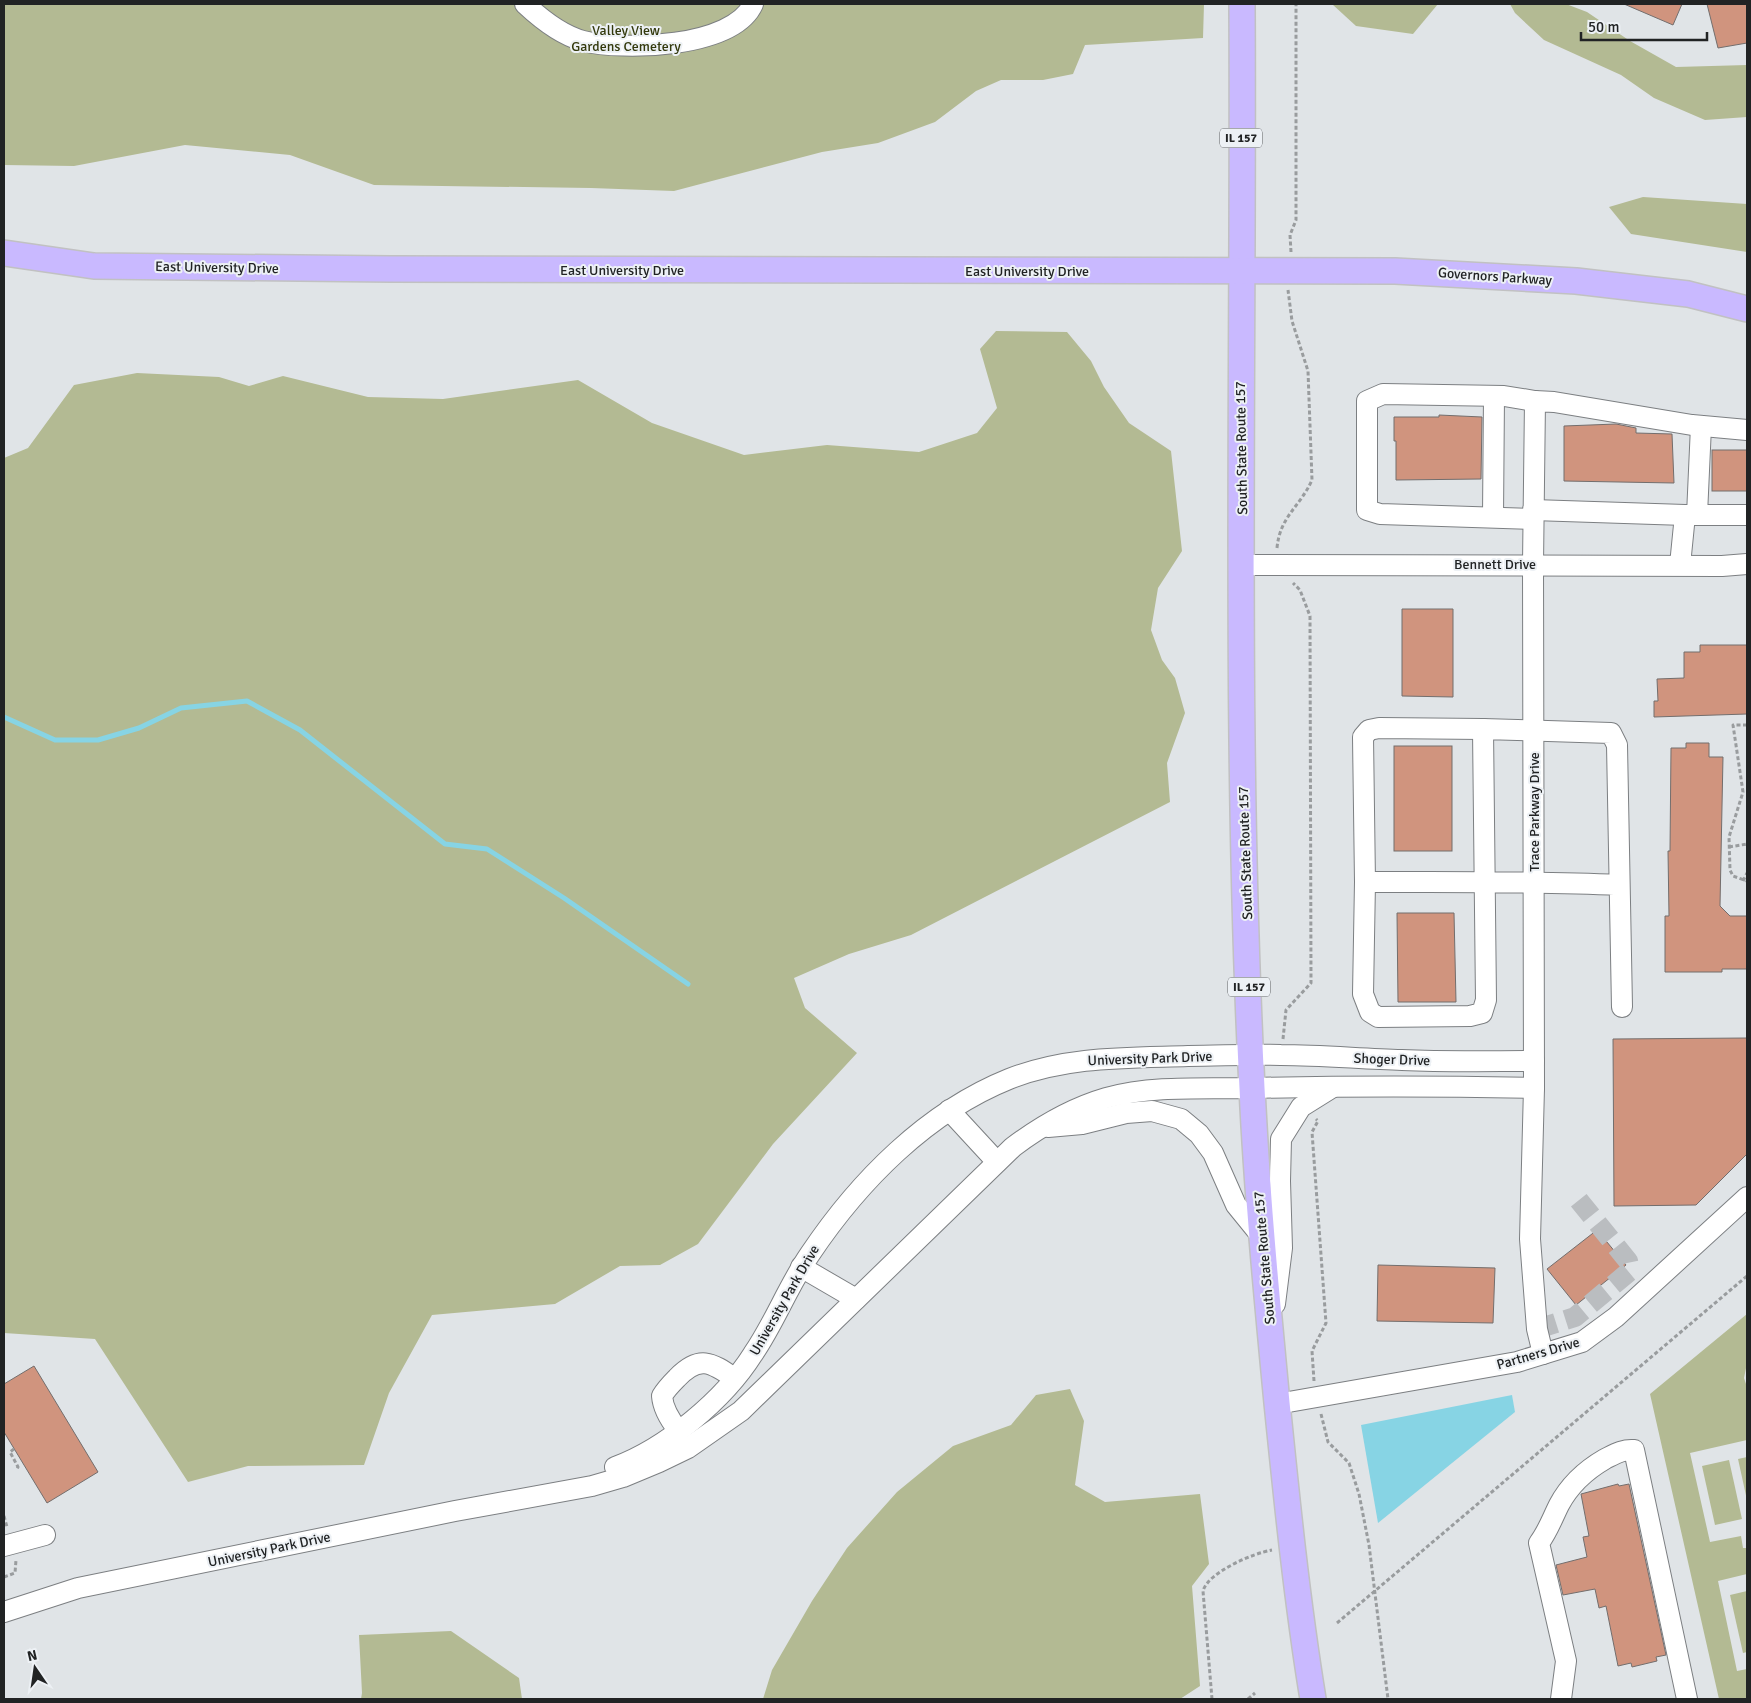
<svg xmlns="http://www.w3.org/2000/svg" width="1751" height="1703" font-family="Signika,sans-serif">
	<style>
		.green { fill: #b3ba93 }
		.water { fill: #87d4e4 }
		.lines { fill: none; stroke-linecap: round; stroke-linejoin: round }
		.stream { stroke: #87d4e4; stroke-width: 5 }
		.building { fill: #d0947e; stroke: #736e6d }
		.minor-tunnel { stroke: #babdc0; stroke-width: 20; stroke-dasharray: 20 10; stroke-linecap: butt }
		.minor-casing { stroke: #7c7f82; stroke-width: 22 }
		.major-casing { stroke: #c1c1c2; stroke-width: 28 }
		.path { stroke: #999c9e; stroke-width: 3; stroke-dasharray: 4 2.5; stroke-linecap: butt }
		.minor { stroke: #fff; stroke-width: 20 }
		.major { stroke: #c9b9ff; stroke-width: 25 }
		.labels { text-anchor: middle; stroke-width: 4; stroke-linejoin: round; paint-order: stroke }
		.shield { fill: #edf1f5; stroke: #5e6163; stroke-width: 1 }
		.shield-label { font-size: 12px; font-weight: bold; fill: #212324 }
		.park-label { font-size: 14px; fill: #33390c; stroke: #edf1f5 }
		.street-label { font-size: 14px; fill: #212324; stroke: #edf1f5 }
	</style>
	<rect width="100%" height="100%" fill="#e0e4e7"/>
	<g class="green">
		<path d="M4,4H1204L1203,38L1085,45L1073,74L1043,80H1001L976,91L935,122L878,143L822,152L674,191L591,188L374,185L290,155L185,145L74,166L4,165Z"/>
		<path d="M1332,4H1438L1413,34L1356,26Z"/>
		<path d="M1510,4H1566L1587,12L1630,41L1676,67L1747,65V117L1705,120L1654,98L1621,75L1544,40L1515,13Z"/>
		<path d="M1643,197L1747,204V252L1631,234L1609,207Z"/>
		<path d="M996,331L1067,332L1091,361L1104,387L1129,423L1171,451L1182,551L1158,588L1151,630L1162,660L1175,678L1185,713L1167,763L1170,802L911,935L849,954L794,978L805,1008L857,1053L773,1144L698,1244L660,1265L620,1266L555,1304L432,1315L389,1393L364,1465L248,1466L188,1482L95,1339L4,1333V458L28,448L74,385L137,373L219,377L249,386L283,376L368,397L443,399L578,380L652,423L744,455L827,445L919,452L977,433L997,408L980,349Z"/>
		<path d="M1747,1314V1363L1744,1378L1747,1387V1440L1690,1453L1710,1542L1741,1536L1743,1548H1747V1574L1718,1581L1737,1671L1747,1669V1699H1719L1650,1394Z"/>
		<path d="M1070,1389L1084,1421L1075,1485L1105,1502L1200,1494L1209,1564L1192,1586L1200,1686L1180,1699H763L772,1670L812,1601L847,1548L897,1492L953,1446L1011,1425L1036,1395Z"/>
		<path d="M1747,1457V1500L1738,1459Z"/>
		<path d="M1729,1460L1742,1519L1715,1525L1702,1466Z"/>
		<path d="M1747,1591V1652L1743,1653L1730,1595Z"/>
		<path d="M451,1631L519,1678L522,1699H361L362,1693L359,1635Z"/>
	</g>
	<path class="water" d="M1512,1395L1515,1412L1378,1523L1361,1425Z"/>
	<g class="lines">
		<path class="stream" d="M4,717L55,740H98L139,728L181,708L247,701L300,730L445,844L487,849L564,898L688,984"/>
	</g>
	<g class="building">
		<path d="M1624,4H1682L1673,25Z"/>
		<path d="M1707,4H1747V43L1718,48Z"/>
		<path d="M1439,415L1482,417L1481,479L1396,480V441H1394V417H1439Z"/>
		<path d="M1616,424L1636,428V433L1672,434L1674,483L1564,481V426Z"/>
		<rect x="1712" y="450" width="35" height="41"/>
		<path d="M1402,609H1453V697L1402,696Z"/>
		<path d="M1700,645H1747V714L1654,717V701H1658L1657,679L1684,678V652H1700Z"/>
		<path d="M1686,743H1709V757H1723L1720,906L1730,916H1747V969H1722V972H1665V916H1669L1668,851H1670L1671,748H1686Z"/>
		<rect x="1394" y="746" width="58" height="105"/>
		<path d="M1397,913H1454L1456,1002H1398Z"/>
		<path d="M1747,1038V1154L1696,1205L1614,1206L1613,1039Z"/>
		<path d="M1597,1230L1626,1265L1576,1305L1547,1269Z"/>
		<path d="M1378,1265L1495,1268L1493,1323L1377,1321Z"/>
		<path d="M34,1366L98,1472L47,1503L4,1432V1384Z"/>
		<path d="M1618,1484L1619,1486L1629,1484L1666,1655L1656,1657L1657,1661L1632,1667L1631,1663L1618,1666L1606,1606L1599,1608L1595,1589L1563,1595L1556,1565L1587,1557L1583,1537L1589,1536L1581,1494Z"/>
	</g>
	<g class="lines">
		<path class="minor-tunnel" d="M1537,1329L1575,1317L1630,1271L1628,1261L1577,1198"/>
		<g class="minor-casing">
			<g id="minor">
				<path d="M525,4C541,19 561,35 583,41C623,51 733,48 753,4"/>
				<path d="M1533,510L1685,515"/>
				<path d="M1697,515L1701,426"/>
				<path d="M1493,517L1494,396"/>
				<path d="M1533,519L1380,514L1367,510V401L1383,394L1504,396L1535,401"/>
				<path d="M1242,565L1722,566L1747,564"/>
				<path d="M1680,565L1685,515H1747"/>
				<path d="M1365,882L1363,737L1369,730L1379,728L1483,729"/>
				<path d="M1619,885C1535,881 1450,882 1365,882L1363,994L1370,1012L1378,1017L1470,1016L1482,1013L1486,1000L1483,729L1611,733L1617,745L1622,1007"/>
				<path d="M949,1110L997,1162"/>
				<path d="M1048,1127L1082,1124L1126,1113L1152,1111L1181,1119L1199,1134L1213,1153L1236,1205L1262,1237"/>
				<path d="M801,1267L856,1299"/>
				<path d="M1275,1304L1282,1248L1280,1181L1281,1139L1301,1107L1333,1087"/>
				<path d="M1543,1354L1537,1329L1530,1239L1534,1088L1533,564L1535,401L1554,402L1692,425L1747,430"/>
				<path d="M1277,1404L1517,1362L1582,1342L1616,1317L1747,1197"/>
				<path d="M678,1430C670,1420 663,1409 662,1396C666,1389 671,1384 677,1378C699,1355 711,1362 734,1378"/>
				<path d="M615,1467C666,1448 724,1400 753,1354C775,1322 788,1286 810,1254C859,1181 927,1112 1009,1079C1067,1056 1127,1058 1188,1056C1219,1056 1250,1054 1281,1055C1322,1055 1362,1059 1402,1060C1446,1062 1490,1061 1534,1061"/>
				<path d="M4,1546L45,1535"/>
				<path d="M4,1612L78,1588L455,1511L592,1486L623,1477L659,1462L688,1448L741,1411L1013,1147C1041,1126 1072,1108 1106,1098C1154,1085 1204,1089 1253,1088C1347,1086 1440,1086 1534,1088"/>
				<path d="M1561,1699L1566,1661L1539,1543C1548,1531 1552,1519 1559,1505C1569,1486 1586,1470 1605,1459C1615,1454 1623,1449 1634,1450L1687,1699"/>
			</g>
		</g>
		<g class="major-casing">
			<g id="major">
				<path d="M1242,4C1244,365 1234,727 1252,1088C1257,1193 1267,1298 1277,1403C1287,1502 1297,1601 1313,1699"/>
				<path d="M4,253L94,266L390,269L1395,271L1576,281L1688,294L1747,309"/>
			</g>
		</g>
		<g class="path">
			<path d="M1291,252L1290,235L1296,220V4"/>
			<path d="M1277,548C1280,516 1300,507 1312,480L1308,371L1292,321L1288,290"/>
			<path d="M1747,725H1733L1743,792L1729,837L1730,870L1733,876L1747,881"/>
			<path d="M1729,847L1747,844"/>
			<path d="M1743,881L1747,873"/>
			<path d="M1283,1039L1286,1010L1311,983L1310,616L1300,590L1293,583"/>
			<path d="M1314,1381L1312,1351L1326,1323L1312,1132L1318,1121L1316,1119"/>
			<path d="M1321,1414L1328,1442L1349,1463L1359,1494L1369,1545L1388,1699"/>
			<path d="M14,1449L10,1452L18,1467L17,1469"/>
			<path d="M4,1516L7,1527"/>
			<path d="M4,1577L15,1573L16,1560"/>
			<path d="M1337,1623L1747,1276"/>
			<path d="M1212,1699L1203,1591C1208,1572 1254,1553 1272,1550"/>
			<path d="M1248,1699L1255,1693"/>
		</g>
		<use href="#minor" class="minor"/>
		<use href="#major" class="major"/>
	</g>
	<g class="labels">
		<g class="shield">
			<rect x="1220" y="128.5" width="42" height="19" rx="4"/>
			<rect x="1228" y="977.5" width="42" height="19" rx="4"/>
		</g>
		<g class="shield-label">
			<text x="1241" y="142">IL 157</text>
			<text x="1249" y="991">IL 157</text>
		</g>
		<g class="park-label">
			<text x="626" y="35">Valley View<tspan x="626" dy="16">Gardens Cemetery</tspan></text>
		</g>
		<g class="street-label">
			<text transform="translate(217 267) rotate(1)" y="5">East University Drive</text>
			<text x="622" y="275">East University Drive</text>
			<text x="1027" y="276">East University Drive</text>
			<text transform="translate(1495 276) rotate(4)" y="5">Governors Parkway</text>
			<text transform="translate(1241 448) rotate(-91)" y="5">South State Route 157</text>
			<text x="1495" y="569">Bennett Drive</text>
			<text transform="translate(1534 812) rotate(-90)" y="5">Trace Parkway Drive</text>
			<text transform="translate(1245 853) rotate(-92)" y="5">South State Route 157</text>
			<text transform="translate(1150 1058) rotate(-2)" y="5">University Park Drive</text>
			<text transform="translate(1392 1059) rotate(2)" y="5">Shoger Drive</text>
			<text transform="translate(1264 1258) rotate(-95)" y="5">South State Route 157</text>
			<text transform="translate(784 1300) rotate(-60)" y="5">University Park Drive</text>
			<text transform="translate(1538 1353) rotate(-16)" y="5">Partners Drive</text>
			<text transform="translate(269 1549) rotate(-12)" y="5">University Park Drive</text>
		</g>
	</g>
	<rect width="1751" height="1703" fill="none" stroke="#212324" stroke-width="10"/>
	<g transform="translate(35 1668) rotate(347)" stroke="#edf1f5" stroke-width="4" paint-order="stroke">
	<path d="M0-4L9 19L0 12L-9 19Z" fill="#212324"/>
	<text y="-8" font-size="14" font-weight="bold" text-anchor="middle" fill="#212324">N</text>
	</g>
	<path d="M1581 32v8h126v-8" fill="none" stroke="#212324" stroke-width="2.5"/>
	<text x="1588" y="32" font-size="15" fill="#212324" stroke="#edf1f5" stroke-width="4" paint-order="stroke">50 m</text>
</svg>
